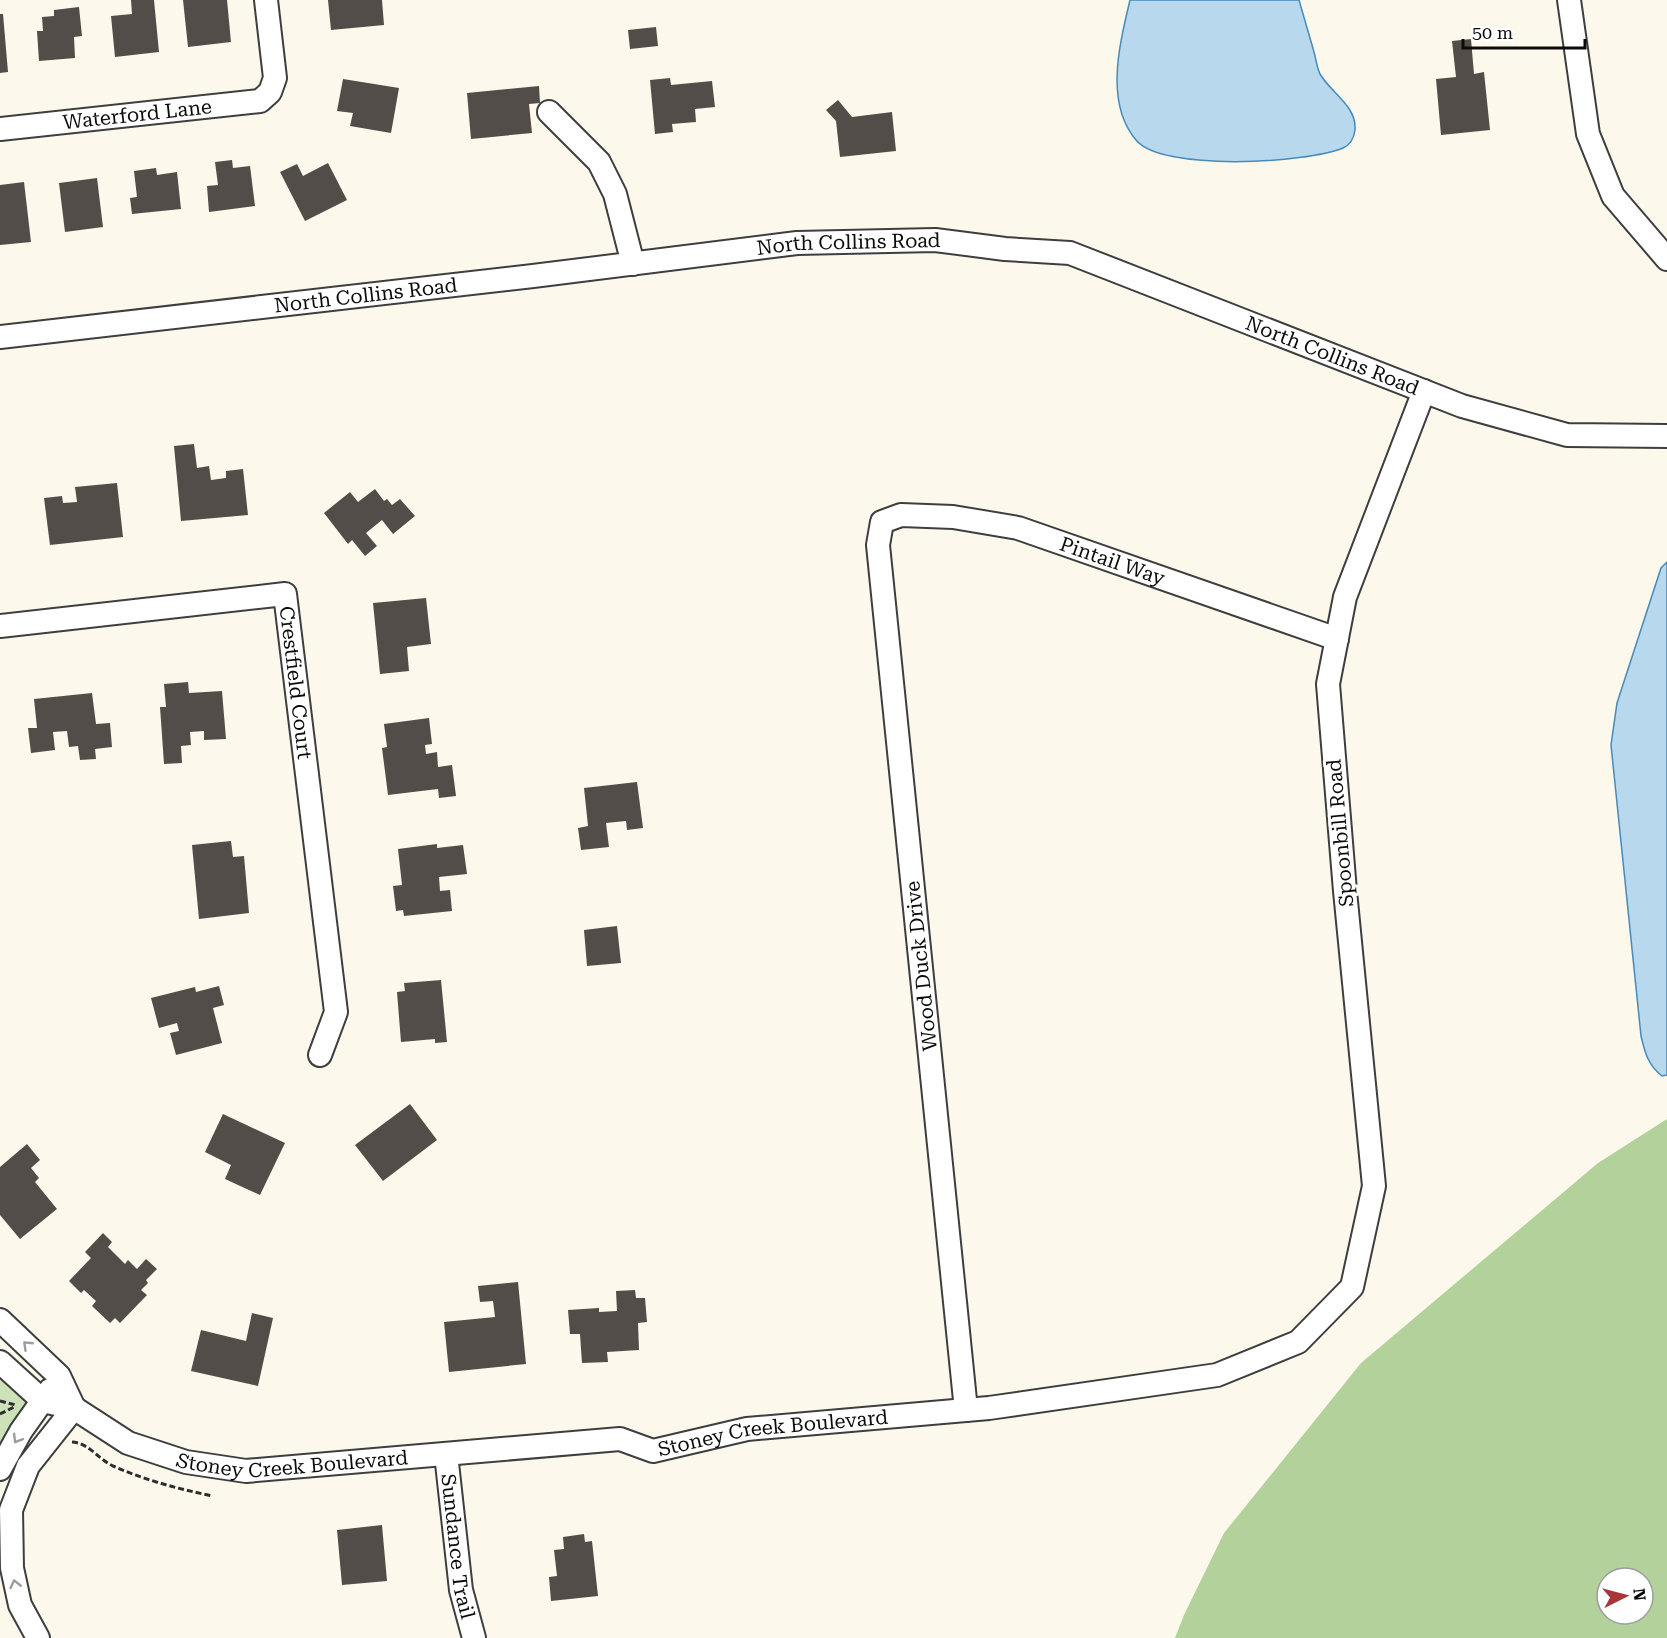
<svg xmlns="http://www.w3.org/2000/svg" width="1667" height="1638" font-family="'Roboto Serif',serif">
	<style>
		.green { fill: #cee2ba }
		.forest { fill: #b3d19b; fill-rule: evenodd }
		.water { fill: #b7d8ed; stroke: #478bbb; stroke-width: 1.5 }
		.building { fill: #524d49 }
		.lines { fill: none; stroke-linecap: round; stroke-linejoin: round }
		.minor-casing { stroke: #3e3e3e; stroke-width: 26 }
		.path { stroke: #2d2d2d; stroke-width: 3; stroke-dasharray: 6 3; stroke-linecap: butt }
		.minor { stroke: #fff; stroke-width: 22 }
		.oneway { stroke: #9d9d9d }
		.labels { text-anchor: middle; stroke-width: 6; stroke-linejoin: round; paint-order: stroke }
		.street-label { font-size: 20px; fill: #0b0b0b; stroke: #fff }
	</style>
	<rect width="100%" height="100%" fill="#fcf9ec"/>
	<path class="green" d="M0,1369L31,1402L0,1452Z"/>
	<path class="forest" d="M1667,1119V1638H1175L1184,1615L1224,1533L1361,1363L1598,1163ZM1607,1578H1643V1614H1607Z"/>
	<g class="water">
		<path d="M1130,0H1299C1304,17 1309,35 1314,52C1316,59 1317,68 1320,74C1331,93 1357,106 1355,130C1354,138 1350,145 1343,148C1307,163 1162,172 1136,140C1104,102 1120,43 1130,0Z"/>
		<path d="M1667,562V1075L1662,1076C1648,1065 1645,1053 1641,1036L1611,745L1617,703L1661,568Z"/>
	</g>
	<g class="building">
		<path d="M131,0H154L159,52L115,57L111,16L132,14Z"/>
		<path d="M183,0H227L231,42L188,47Z"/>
		<path d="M328,0H382L384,25L331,30Z"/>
		<path d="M79,7L82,36L74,37L75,58L39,61L37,31H43L42,17L54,16V10Z"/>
		<path d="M0,14H3L8,72L0,73Z"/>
		<path d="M656,27L658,46L630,49L628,30Z"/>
		<path d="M1471,39L1474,74L1484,72L1490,130L1441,135L1436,79L1456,77L1452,41Z"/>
		<path d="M670,78L671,85L712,81L715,107L695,109L696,122L672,124L673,132L655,134L650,80Z"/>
		<path d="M343,79L399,88L391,133L350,126L353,113L337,111Z"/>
		<path d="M539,86L540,103L529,104L532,133L471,139L467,93Z"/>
		<path d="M838,100L852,117L892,112L896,151L840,157L836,121L826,110Z"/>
		<path d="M232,160L233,168L250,166L255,206L209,212L207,186L218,185L215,162Z"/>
		<path d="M328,163L347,200L305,221L280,172L297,164L303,176Z"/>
		<path d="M156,168L157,175L177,172L181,209L132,214L130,198L137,197L134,171Z"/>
		<path d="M97,178L103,227L65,232L59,183Z"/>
		<path d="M24,182L31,242L0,245V185Z"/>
		<path d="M194,444L197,468L209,466L211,480L226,478V471L243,469L248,515L181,521L174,446Z"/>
		<path d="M117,483L123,537L50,545L44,498L62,496L63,503L77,502L75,487Z"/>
		<path d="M375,489L384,501L387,499L392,505L400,499L415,516L393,534L382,520L366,533L377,546L365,556L352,540L348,544L324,513L350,492L358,502Z"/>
		<path d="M426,598L431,644L407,647L409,671L380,674L373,603Z"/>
		<path d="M188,682L189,693L222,691L226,739L204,740V731L190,732L191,745L181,746L182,763L164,764L160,707H166L164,684Z"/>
		<path d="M92,693L96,724L110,723L112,747L95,749L96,759L80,760L78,746L69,747L67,731L53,732L55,750L31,753L28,728H37L34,699Z"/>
		<path d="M429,718L432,744L425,745L426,754L437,752L438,767L452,765L456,796L439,798L438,789L388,795L382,748L387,747L384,724Z"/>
		<path d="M637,782L643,828L627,830L626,821L606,823L609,847L581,850L578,828L588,826L584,788Z"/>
		<path d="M231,841L233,857L244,856L249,913L199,919L192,845Z"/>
		<path d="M437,844V848L463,845L467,874L439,877L440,891L450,890L452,911L404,916L403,910L396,911L393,886L402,885L398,849Z"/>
		<path d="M617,926L621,963L587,966L584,930Z"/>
		<path d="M441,980L447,1042L435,1043V1039L401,1042L397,992L405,991L404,983Z"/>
		<path d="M219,986L224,1005L213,1008L222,1043L176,1055L170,1033L179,1031L177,1023L159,1028L151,998L195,987L196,992Z"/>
		<path d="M410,1104L437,1140L383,1181L355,1145Z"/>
		<path d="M223,1114L285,1143L260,1195L225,1179L231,1165L205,1152Z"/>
		<path d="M27,1144L40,1160L31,1168L39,1178L35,1182L57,1209L20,1239L0,1215V1167Z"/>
		<path d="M103,1233L112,1242L108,1247L125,1264L128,1260L137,1269L146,1259L157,1269L146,1280L148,1283L141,1290L147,1295L120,1323L115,1318L110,1323L92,1306L96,1301L84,1290L81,1293L69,1281L91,1258L85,1252Z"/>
		<path d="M518,1282L526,1364L449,1372L444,1322L495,1317L493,1301L480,1302L478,1286Z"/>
		<path d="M635,1290L636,1298H645L647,1322L638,1323L639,1350L607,1352L608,1362L582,1363L580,1334H570L568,1310L599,1308V1312L617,1311L616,1291Z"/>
		<path d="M252,1313L273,1318L258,1386L191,1371L201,1330L246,1341Z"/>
		<path d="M382,1525L387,1581L342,1585L337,1530Z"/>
		<path d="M584,1534L585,1542L592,1541L598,1596L551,1601L549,1577L557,1576L554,1550L564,1549L563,1537Z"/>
	</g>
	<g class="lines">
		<g class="minor-casing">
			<g id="minor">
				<path d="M1569,0L1588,134L1613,196L1667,259"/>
				<path d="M549,112L599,162L615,194L633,264"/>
				<path id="s1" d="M0,129L260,101L270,92L275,78L266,0"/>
				<path id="s2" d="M0,337L533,276L797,243L935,240L1005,249L1070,253L1462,406L1567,435L1667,436"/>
				<path id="s3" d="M0,626L285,594L336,1012L320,1055"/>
				<path d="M0,1320L59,1376L74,1408"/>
				<path id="s4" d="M0,1362L43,1401L74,1408L128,1443L186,1462L246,1471L620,1439L653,1451L747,1429L989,1408L1217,1375L1298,1342L1352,1287L1374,1186L1345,891L1328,684L1345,597L1424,391"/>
				<path id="s5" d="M966,1410L878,545L882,522L901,515L953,517L1018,528L1337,639"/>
				<path id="s6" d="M446,1454L461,1590L474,1638"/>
				<path d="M0,1469L21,1431L50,1390"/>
				<path d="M38,1638L20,1605L12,1568L11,1510L28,1466L74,1408"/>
			</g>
		</g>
		<g class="path">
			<path d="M0,1401L16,1405"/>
			<path d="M0,1414L14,1407"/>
			<path d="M72,1442C89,1443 98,1459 113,1466C145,1480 178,1489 213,1496"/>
		</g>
		<use href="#minor" class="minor"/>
	</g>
	<defs><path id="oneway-chevron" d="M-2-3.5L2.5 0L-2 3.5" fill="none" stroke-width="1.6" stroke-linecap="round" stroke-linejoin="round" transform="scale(1.5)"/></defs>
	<g class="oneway">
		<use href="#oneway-chevron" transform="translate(27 1345) rotate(-136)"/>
		<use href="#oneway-chevron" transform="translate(17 1439) rotate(122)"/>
		<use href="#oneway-chevron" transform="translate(15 1584) rotate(-103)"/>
	</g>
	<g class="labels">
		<g class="street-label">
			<text dy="7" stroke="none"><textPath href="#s1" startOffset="138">Waterford Lane</textPath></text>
			<text dy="7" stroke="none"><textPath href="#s2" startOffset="854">North Collins Road</textPath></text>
			<text dy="7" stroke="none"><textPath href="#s2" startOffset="368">North Collins Road</textPath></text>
			<text dy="7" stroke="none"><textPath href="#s2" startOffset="1358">North Collins Road</textPath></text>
			<text dy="7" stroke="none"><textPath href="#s5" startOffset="1131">Pintail Way</textPath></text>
			<text dy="7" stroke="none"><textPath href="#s3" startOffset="376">Crestfield Court</textPath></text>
			<text transform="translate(1340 833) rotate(-95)" y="7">Spoonbill Road</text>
			<text transform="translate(921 966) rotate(-96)" y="7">Wood Duck Drive</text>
			<text dy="7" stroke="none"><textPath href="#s4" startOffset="808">Stoney Creek Boulevard</textPath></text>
			<text dy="7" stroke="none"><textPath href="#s4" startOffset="322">Stoney Creek Boulevard</textPath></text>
			<text dy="7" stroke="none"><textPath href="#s6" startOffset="93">Sundance Trail</textPath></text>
		</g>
	</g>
	<g transform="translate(1625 1596) rotate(84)"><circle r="28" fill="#ffffff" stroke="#9d9d9d" stroke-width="1.5"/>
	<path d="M0-4.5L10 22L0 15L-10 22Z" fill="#a93539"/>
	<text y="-9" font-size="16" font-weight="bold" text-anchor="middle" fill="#0b0b0b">N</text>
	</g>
	<path d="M1463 39v9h122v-9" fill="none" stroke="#0b0b0b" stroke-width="3"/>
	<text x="1472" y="39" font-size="18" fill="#0b0b0b" stroke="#ffffff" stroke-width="4.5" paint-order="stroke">50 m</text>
</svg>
